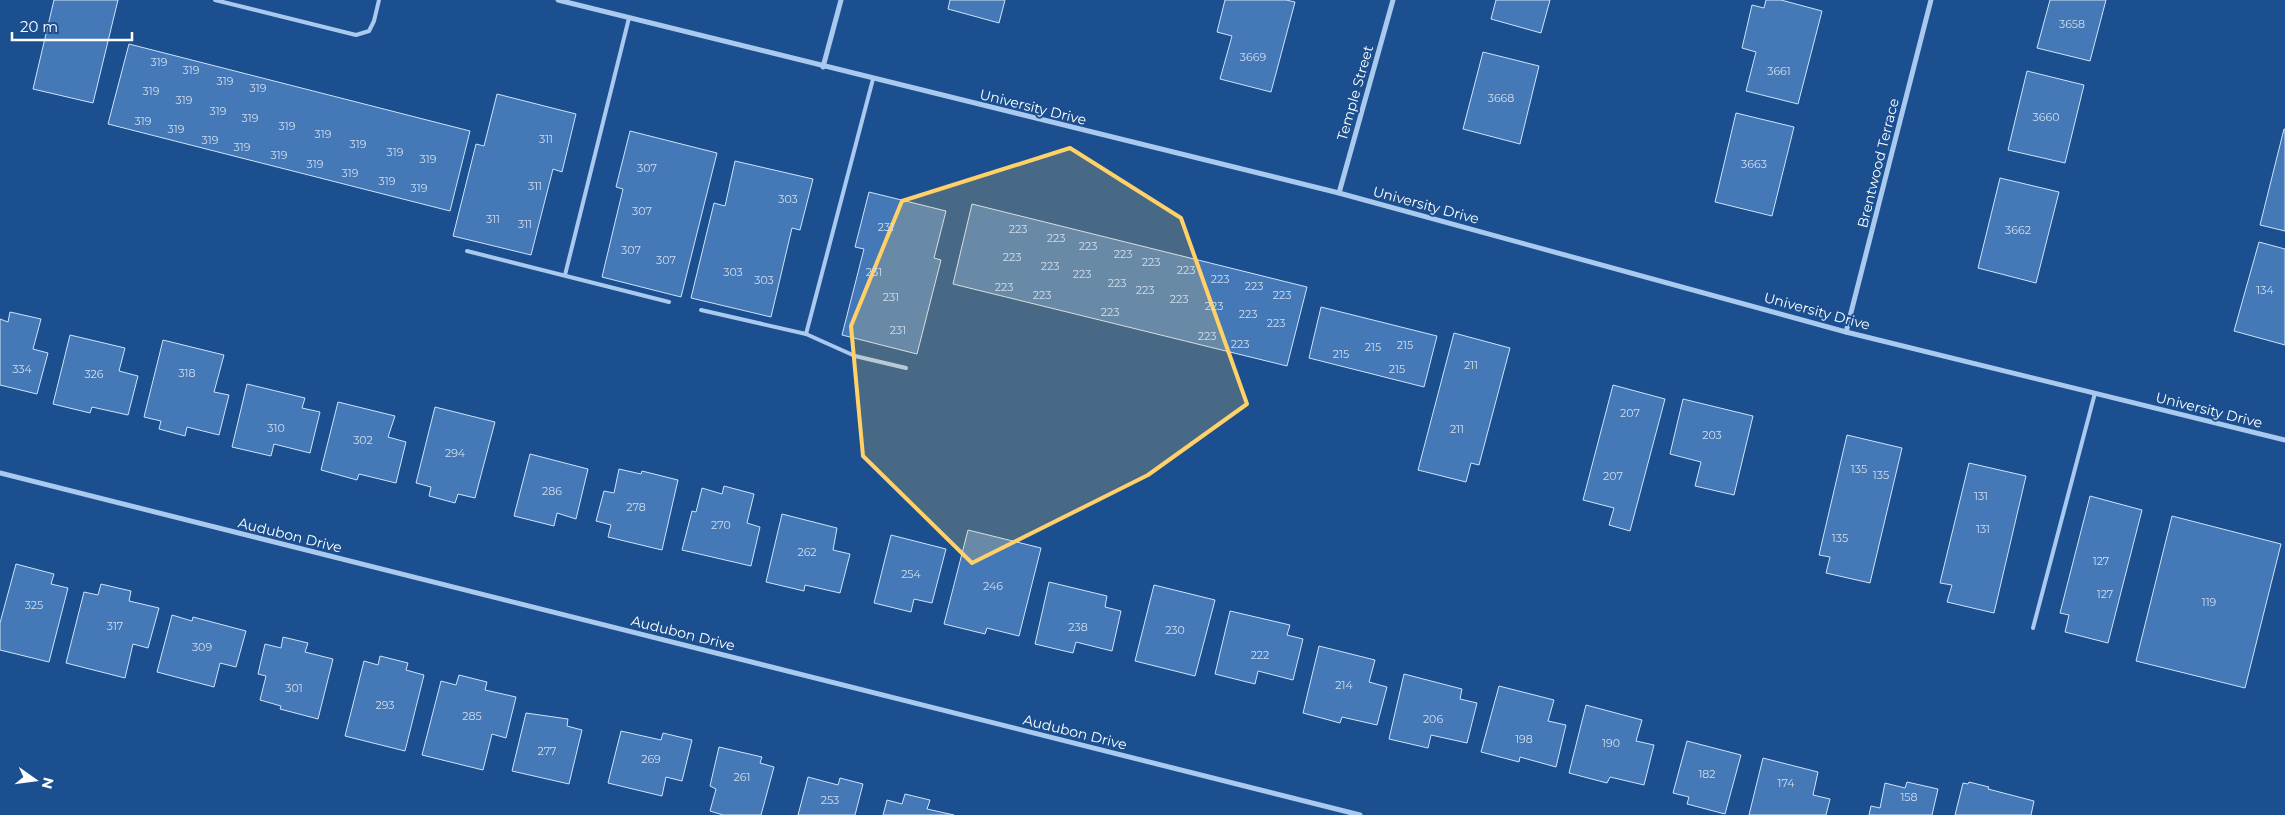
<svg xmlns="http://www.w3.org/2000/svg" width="2285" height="815" font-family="Montserrat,sans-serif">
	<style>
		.building { fill: #4478b7; stroke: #cfe3fa }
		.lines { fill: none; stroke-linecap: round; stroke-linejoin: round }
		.service { stroke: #a9c9ee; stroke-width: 4 }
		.minor { stroke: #a9c9ee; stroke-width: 5 }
		.marked { fill: #ffd166; fill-opacity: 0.2; stroke: #ffd166; stroke-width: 4; stroke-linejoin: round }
		.labels { text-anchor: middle; stroke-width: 4; stroke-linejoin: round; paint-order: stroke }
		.number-label { font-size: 11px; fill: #d0dded }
		.street-label { font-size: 14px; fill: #fff; stroke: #1b4f8f }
	</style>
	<rect width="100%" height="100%" fill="#1b4f8f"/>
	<g class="building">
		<path d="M54,0H118L93,103L33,89Z"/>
		<path d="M950,0H1005L999,23L948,9Z"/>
		<path d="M1225,0H1286L1295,2L1271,92L1220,79L1232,36L1217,32Z"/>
		<path d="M1496,0H1550L1541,33L1491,19Z"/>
		<path d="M1766,0H1781L1822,11L1798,104L1746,91L1756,52L1742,48L1752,5L1764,8Z"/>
		<path d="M2050,0H2106L2090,61L2037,48Z"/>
		<path d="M129,44L470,131L450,211L108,124Z"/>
		<path d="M1483,52L1539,66L1520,144L1463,129Z"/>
		<path d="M2027,71L2084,85L2065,163L2008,150Z"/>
		<path d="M497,94L576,114L562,172L553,169L531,255L453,236L476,144L484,146Z"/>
		<path d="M1736,113L1794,127L1772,216L1715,202Z"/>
		<path d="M2284,129H2285V231L2260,225Z"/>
		<path d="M630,131L717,153L681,297L602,277L623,189L616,187Z"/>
		<path d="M735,161L813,179L800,230L792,228L771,317L691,298L714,203L725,206Z"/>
		<path d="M2000,178L2059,192L2036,283L1978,268Z"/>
		<path d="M869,192L946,211L934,258L941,260L917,354L842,335L864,249L855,247Z"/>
		<path d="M972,204L1307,287L1287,366L953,284Z"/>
		<path d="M2259,242L2285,249V345L2234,331Z"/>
		<path d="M1321,307L1437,336L1424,387L1309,358Z"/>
		<path d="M10,312L41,319L33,349L48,353L37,394L0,385V319L8,322Z"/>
		<path d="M1454,333L1510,348L1479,465L1471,463L1466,482L1418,470Z"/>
		<path d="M70,335L125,348L119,371L138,376L128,415L92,407L90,413L53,404Z"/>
		<path d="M163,340L224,355L214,392L229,395L219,435L187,427L185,436L159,429L161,421L144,417Z"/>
		<path d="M247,384L305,398L302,408L320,412L310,453L274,444L271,456L232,447Z"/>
		<path d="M1613,385L1665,399L1630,531L1609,525L1614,508L1583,500Z"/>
		<path d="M1683,399L1753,416L1734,495L1695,486L1701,462L1670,454Z"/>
		<path d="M338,402L395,416L388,437L406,442L396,483L359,474L357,480L321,470Z"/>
		<path d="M435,407L495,422L475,498L458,494L455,503L429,496L431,487L416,483Z"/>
		<path d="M1847,435L1902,448L1870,583L1826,573L1830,557L1819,555Z"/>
		<path d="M530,454L588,469L576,519L557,513L554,526L514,516Z"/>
		<path d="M1969,463L2026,476L1994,613L1947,602L1952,585L1940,583Z"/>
		<path d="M619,469L641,474L642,471L678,480L662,550L608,537L611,525L596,521L604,491L614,493Z"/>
		<path d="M724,486L754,494L747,523L760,527L751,566L682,550L692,511L696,512L702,488L722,494Z"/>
		<path d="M2090,496L2142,510L2108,643L2065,632L2069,615L2060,613Z"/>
		<path d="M782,514L837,528L833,550L850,554L840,593L805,585L804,591L766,582Z"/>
		<path d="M2172,516L2281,544L2245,688L2136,661Z"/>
		<path d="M968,530L1041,548L1019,636L987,628L985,634L944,624Z"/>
		<path d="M891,535L946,549L932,603L914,599L911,612L874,603Z"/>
		<path d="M16,564L54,574L51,584L68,588L49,662L0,650V623Z"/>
		<path d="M1049,582L1107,596L1105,607L1121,611L1112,651L1076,642L1073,653L1035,644Z"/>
		<path d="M101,584L131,591L129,601L159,608L148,648L133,644L125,678L66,663L84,592L98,595Z"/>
		<path d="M1154,585L1215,600L1195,676L1135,661Z"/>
		<path d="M1230,611L1290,625L1287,635L1303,639L1293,680L1258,671L1255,684L1215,674Z"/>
		<path d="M172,615L192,621L193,617L246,631L236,667L220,663L214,687L157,672Z"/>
		<path d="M283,637L308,643L305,652L333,659L318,719L280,709L281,706L260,700L266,676L258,674L265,644L281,648Z"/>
		<path d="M1319,646L1375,660L1369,682L1387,687L1377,725L1342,717L1340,723L1303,713Z"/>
		<path d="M380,656L408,663L406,670L424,675L405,751L345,736L364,661L378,665Z"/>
		<path d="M1404,674L1462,689L1460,699L1477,703L1467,743L1431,735L1428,748L1389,739Z"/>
		<path d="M459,675L487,682L485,690L516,697L506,738L492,734L483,770L422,755L441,681L456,685Z"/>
		<path d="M1499,686L1554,700L1548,721L1566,725L1556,767L1520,757L1519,762L1481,752Z"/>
		<path d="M1586,705L1642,720L1636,741L1654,745L1644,785L1610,777L1607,783L1569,773Z"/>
		<path d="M526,713L568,719L567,726L582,730L569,784L512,771Z"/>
		<path d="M621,731L661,740L663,733L692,740L682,781L666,777L662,796L608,783Z"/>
		<path d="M1687,741L1741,755L1725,814L1687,804L1689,797L1673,793Z"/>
		<path d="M719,747L762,757L760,763L774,767L761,815H723L710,811L716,789L710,786Z"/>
		<path d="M1763,758L1818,772L1813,795L1830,799L1826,815H1749Z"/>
		<path d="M808,777L838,785L840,778L863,784L855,815H798Z"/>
		<path d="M1907,782L1938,789L1932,815H1869L1871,806L1880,808L1885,783L1905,788Z"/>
		<path d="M1969,782L1989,787L1988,789L2034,801L2031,815H1955L1963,783L1968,784Z"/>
		<path d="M905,794L930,800L927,809L954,815H883L887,800L902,804Z"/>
	</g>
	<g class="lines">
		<g class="service">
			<path d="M215,0L356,35L369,31L374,21L379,0"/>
			<path d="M467,251L669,302"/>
			<path d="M565,275L629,18"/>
			<path d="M701,310L806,334L873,79"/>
			<path d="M806,334L855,356L906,368"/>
			<path d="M2033,628L2095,393"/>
		</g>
		<g class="minor">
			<path d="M558,0L1339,193L1846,332L2285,440"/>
			<path d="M823,67L841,0"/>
			<path d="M1339,193L1393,0"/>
			<path d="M1846,332L1931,0"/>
			<path d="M0,473L1360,815"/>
		</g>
	</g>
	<path class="marked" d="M1070,148L1181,218L1247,404L1148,475L972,563L863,456L851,326L902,201Z"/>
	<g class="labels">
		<g class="number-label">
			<text x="2072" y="28">3658</text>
			<text x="1253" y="61">3669</text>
			<text x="159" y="66">319</text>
			<text x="191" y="74">319</text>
			<text x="1779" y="75">3661</text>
			<text x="225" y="85">319</text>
			<text x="258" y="92">319</text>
			<text x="151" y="95">319</text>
			<text x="1501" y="102">3668</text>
			<text x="184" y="104">319</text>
			<text x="218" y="115">319</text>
			<text x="2046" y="121">3660</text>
			<text x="250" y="122">319</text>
			<text x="143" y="125">319</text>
			<text x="287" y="130">319</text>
			<text x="176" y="133">319</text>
			<text x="323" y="138">319</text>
			<text x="546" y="143">311</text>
			<text x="210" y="144">319</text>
			<text x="358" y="148">319</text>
			<text x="242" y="151">319</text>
			<text x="395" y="156">319</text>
			<text x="279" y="159">319</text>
			<text x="428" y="163">319</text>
			<text x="315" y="168">319</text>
			<text x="1754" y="168">3663</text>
			<text x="647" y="172">307</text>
			<text x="350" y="177">319</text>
			<text x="387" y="185">319</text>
			<text x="535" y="190">311</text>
			<text x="419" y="192">319</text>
			<text x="788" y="203">303</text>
			<text x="642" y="215">307</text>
			<text x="493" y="223">311</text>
			<text x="525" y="228">311</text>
			<text x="886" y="231">231</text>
			<text x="1018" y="233">223</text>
			<text x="2018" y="234">3662</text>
			<text x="1056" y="242">223</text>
			<text x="1088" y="250">223</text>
			<text x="631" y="254">307</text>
			<text x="1123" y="258">223</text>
			<text x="1012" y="261">223</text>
			<text x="666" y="264">307</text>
			<text x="1151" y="266">223</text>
			<text x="1050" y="270">223</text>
			<text x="1186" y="274">223</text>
			<text x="733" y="276">303</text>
			<text x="874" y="276">231</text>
			<text x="1082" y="278">223</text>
			<text x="1220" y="283">223</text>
			<text x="764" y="284">303</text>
			<text x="1117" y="287">223</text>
			<text x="1254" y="290">223</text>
			<text x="1004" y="291">223</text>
			<text x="1145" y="294">223</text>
			<text x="2265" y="294">134</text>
			<text x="1042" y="299">223</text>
			<text x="1282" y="299">223</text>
			<text x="891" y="301">231</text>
			<text x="1179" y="303">223</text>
			<text x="1214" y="310">223</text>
			<text x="1110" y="316">223</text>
			<text x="1248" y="318">223</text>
			<text x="1276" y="327">223</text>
			<text x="898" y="334">231</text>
			<text x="1207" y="340">223</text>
			<text x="1240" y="348">223</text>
			<text x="1405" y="349">215</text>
			<text x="1373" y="351">215</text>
			<text x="1341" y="358">215</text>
			<text x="1471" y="369">211</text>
			<text x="22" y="373">334</text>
			<text x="1397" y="373">215</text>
			<text x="187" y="377">318</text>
			<text x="94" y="378">326</text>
			<text x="1630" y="417">207</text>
			<text x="276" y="432">310</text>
			<text x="1457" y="433">211</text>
			<text x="1712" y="439">203</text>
			<text x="363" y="444">302</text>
			<text x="455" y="457">294</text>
			<text x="1859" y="473">135</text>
			<text x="1881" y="479">135</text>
			<text x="1613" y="480">207</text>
			<text x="552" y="495">286</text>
			<text x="1981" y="500">131</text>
			<text x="636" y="511">278</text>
			<text x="721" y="529">270</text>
			<text x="1983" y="533">131</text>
			<text x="1840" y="542">135</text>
			<text x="807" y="556">262</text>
			<text x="2101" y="565">127</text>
			<text x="911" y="578">254</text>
			<text x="993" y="590">246</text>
			<text x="2105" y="598">127</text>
			<text x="2209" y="606">119</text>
			<text x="34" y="609">325</text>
			<text x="115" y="630">317</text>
			<text x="1078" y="631">238</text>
			<text x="1175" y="634">230</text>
			<text x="202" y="651">309</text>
			<text x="1260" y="659">222</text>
			<text x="1344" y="689">214</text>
			<text x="294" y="692">301</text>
			<text x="385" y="709">293</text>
			<text x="472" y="720">285</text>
			<text x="1433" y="723">206</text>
			<text x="1524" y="743">198</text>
			<text x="1611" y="747">190</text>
			<text x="547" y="755">277</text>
			<text x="651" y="763">269</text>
			<text x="1707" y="778">182</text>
			<text x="742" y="781">261</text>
			<text x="1786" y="787">174</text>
			<text x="1909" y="801">158</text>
			<text x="830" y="804">253</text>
		</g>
		<g class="street-label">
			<text transform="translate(1355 93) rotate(-74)" y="5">Temple Street</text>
			<text transform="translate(1033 107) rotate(14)" y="5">University Drive</text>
			<text transform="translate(1878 163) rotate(-76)" y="5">Brentwood Terrace</text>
			<text transform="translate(1426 205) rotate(15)" y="5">University Drive</text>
			<text transform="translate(1817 311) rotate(15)" y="5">University Drive</text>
			<text transform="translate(2209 410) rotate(14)" y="5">University Drive</text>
			<text transform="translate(290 535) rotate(14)" y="5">Audubon Drive</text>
			<text transform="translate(683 633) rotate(14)" y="5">Audubon Drive</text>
			<text transform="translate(1075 732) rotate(14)" y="5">Audubon Drive</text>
		</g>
	</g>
	<g transform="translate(35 780) rotate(104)" stroke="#1b4f8f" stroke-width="4" paint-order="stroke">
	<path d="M0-4L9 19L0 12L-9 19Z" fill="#ffffff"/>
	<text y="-8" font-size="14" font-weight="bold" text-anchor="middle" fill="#ffffff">N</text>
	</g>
	<path d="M12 32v8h120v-8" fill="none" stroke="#ffffff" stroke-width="2.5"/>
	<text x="20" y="32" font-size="15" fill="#ffffff" stroke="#1b4f8f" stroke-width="4" paint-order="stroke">20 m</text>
</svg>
